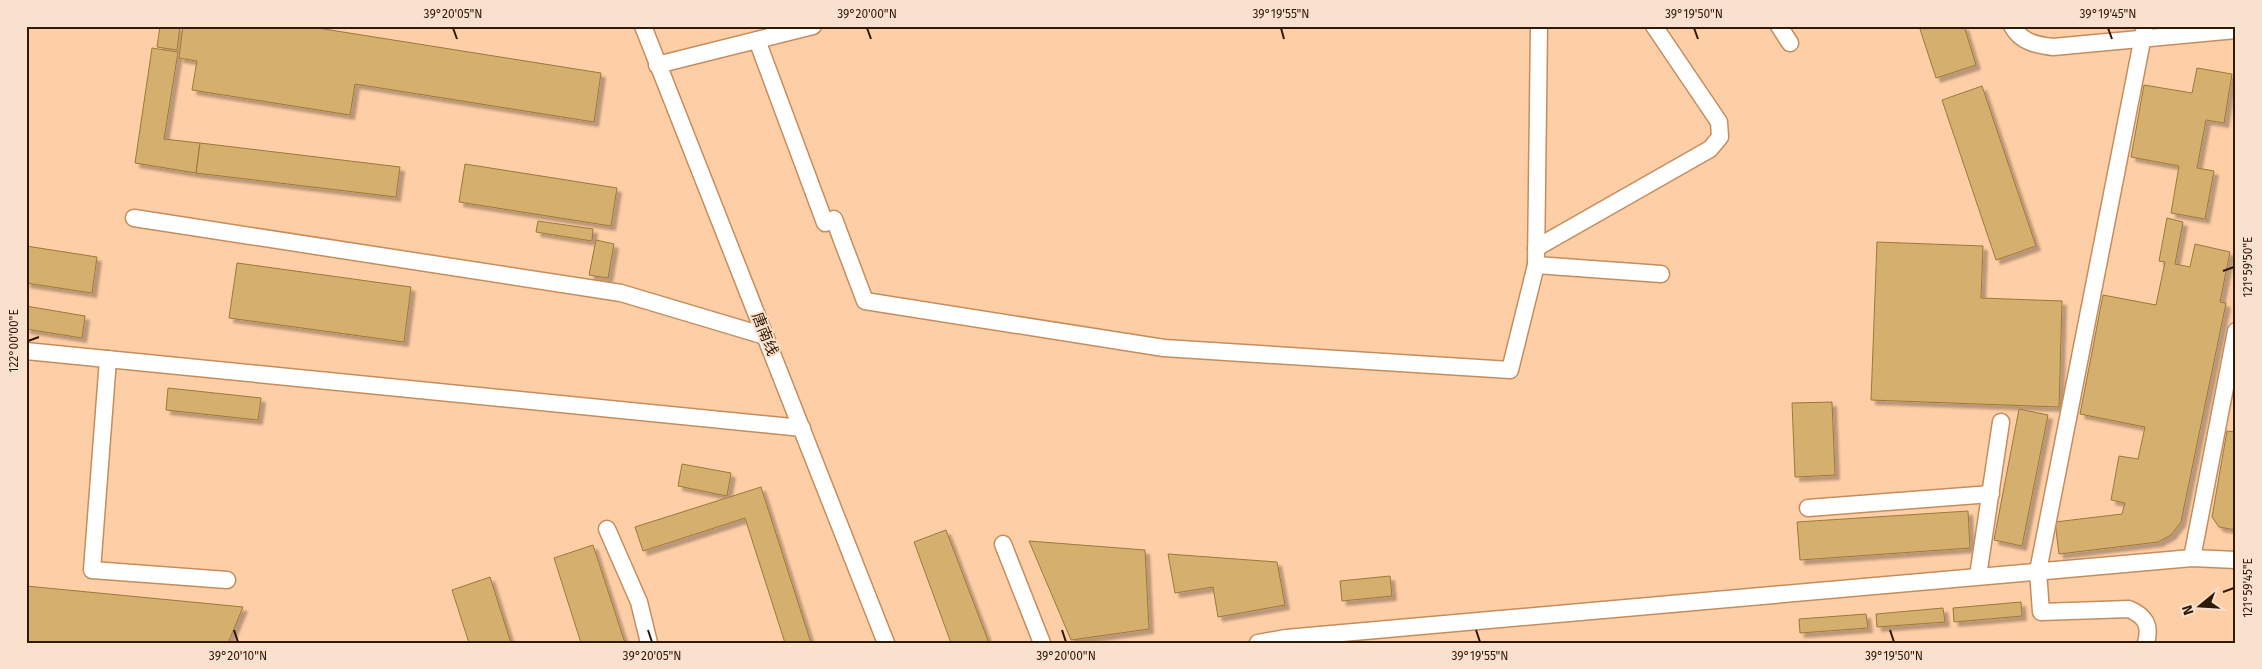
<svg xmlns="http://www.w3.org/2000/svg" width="2262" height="669" font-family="'Fira Sans','Noto Sans SC',sans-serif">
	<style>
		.building { fill: #d5af6d; stroke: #9d7937; filter: url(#shadow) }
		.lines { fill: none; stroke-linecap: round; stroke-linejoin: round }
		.minor-casing { stroke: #c58d5c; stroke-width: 19 }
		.minor { stroke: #fff; stroke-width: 16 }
		.ticks { fill: none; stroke: #301a05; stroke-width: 2 }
		.labels { text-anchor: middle; stroke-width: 4; stroke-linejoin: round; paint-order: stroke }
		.street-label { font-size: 15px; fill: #301a05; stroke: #f9e1cd }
		.neatline { fill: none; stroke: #301a05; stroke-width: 2 }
		.ticks-label { font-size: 12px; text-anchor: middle; fill: #301a05 }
	</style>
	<defs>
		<filter id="shadow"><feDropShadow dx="4.5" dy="4.5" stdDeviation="1" flood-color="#0004"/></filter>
	</defs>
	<rect width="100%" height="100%" fill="#fecea6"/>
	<g class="building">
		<path d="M160,26H180L177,50L157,47Z"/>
		<path d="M183,26H305L601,73L594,122L355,84L350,115L192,90L197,61L179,58Z"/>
		<path d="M1919,26H1964L1976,65L1936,78Z"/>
		<path d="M152,48L178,52L164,139L200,143L196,173L135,163Z"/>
		<path d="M2197,68L2232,74L2224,123L2206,120L2197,168L2214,171L2205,219L2171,213L2179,166L2131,157L2144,85L2192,93Z"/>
		<path d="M1982,86L2036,246L1996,260L1942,100Z"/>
		<path d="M200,143L400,167L396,197L196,173Z"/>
		<path d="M465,164L617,188L611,226L459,202Z"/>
		<path d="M2167,218L2183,222L2175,264L2190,267L2195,244L2230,252L2220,302L2226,303L2181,522L2171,535L2158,542L2059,554L2055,522L2122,514L2125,503L2111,500L2119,456L2138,459L2145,427L2080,414L2103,295L2156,305L2165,262L2159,261Z"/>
		<path d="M538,221L593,229L592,241L536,232Z"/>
		<path d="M596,240L614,244L608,278L589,275Z"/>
		<path d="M1877,242L1983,246L1981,298L2062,301L2059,407L1871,400Z"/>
		<path d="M26,246L97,257L92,293L26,283Z"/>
		<path d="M237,263L411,287L404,342L229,318Z"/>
		<path d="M26,306L85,316L82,338L26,329Z"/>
		<path d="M168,388L261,398L258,420L166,410Z"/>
		<path d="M1832,402L1835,475L1795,477L1792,403Z"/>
		<path d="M2019,409L2048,415L2022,546L1994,540Z"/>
		<path d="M2227,431L2236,432V530L2219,527L2212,517Z"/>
		<path d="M682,464L731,473L727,496L678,486Z"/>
		<path d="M761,487L811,643H785L745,518L643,551L635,527Z"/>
		<path d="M1968,511L1970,548L1800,560L1797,522Z"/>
		<path d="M946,530L989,643H951L914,542Z"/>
		<path d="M1029,541L1145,550L1149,629L1071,640Z"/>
		<path d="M593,545L625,643H581L554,558Z"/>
		<path d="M1168,554L1277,562L1285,605L1218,617L1213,587L1175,593Z"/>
		<path d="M1390,576L1392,596L1342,601L1340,581Z"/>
		<path d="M490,577L511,643H469L452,590Z"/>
		<path d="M26,586L243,607L228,643H26Z"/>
		<path d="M2021,602L2022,616L1954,622L1953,608Z"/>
		<path d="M1943,608L1945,622L1877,627L1876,614Z"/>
		<path d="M1866,614L1868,628L1800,633L1799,619Z"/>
	</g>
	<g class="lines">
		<g class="minor-casing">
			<g id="minor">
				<path d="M643,26L886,643"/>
				<path d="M1779,26L1790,43"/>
				<path d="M2012,26C2021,42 2036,45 2053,47L2236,30"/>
				<path d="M2145,26L2038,571L2041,612L2129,609C2145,616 2151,625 2146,643"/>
				<path d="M757,40L825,223L834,219L865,301L1164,348L1510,370L1536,265L1539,26"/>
				<path d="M657,65L813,26"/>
				<path d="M134,218L621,293L765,336"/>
				<path d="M1536,248L1710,149L1720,137L1719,122L1654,26"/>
				<path d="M1536,265L1661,274"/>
				<path d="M26,351L802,428"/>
				<path d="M108,359L92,570L227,580"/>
				<path d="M1808,508L1991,494"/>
				<path d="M607,529L639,602L649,643"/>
				<path d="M1003,544L1042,643"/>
				<path d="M2192,558L2236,331"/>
				<path d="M1978,576L2001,422"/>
				<path d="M1258,643L1286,638L2192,558L2236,560"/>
			</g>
		</g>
		<use href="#minor" class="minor"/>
	</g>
	<path class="ticks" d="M453,28L457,39M867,28L871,39M1281,28L1284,39M1694,28L1698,39M2108,28L2112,39M2223,271L2234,267M28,341L39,337M2223,592L2234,588M234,630L238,642M648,630L652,642M1062,630L1066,642M1476,630L1480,642M1890,630L1894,642"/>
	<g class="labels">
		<g class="street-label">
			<text transform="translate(765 334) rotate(68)" y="5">唐南线</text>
		</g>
	</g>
	<rect width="2262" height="669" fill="none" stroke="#f9e1cd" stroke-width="55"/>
	<g transform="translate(2200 606) rotate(252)" stroke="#f9e1cd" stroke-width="4" paint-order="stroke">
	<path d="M0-4L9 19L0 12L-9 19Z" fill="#301a05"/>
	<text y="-8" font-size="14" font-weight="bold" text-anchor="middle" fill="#301a05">N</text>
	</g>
	<rect x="28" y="28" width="2206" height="614" class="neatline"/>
	<g class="ticks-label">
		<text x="453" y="18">39°20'05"N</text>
		<text x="867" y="18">39°20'00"N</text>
		<text x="1281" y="18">39°19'55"N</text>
		<text x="1694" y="18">39°19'50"N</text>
		<text x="2108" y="18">39°19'45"N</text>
		<text transform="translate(2248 267) rotate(-90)" y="4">121°59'50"E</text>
		<text transform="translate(14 341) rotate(-90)" y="4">122°00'00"E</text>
		<text transform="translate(2248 588) rotate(-90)" y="4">121°59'45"E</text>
		<text x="238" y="660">39°20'10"N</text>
		<text x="652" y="660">39°20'05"N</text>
		<text x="1066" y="660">39°20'00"N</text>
		<text x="1480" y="660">39°19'55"N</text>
		<text x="1894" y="660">39°19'50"N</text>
	</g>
</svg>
